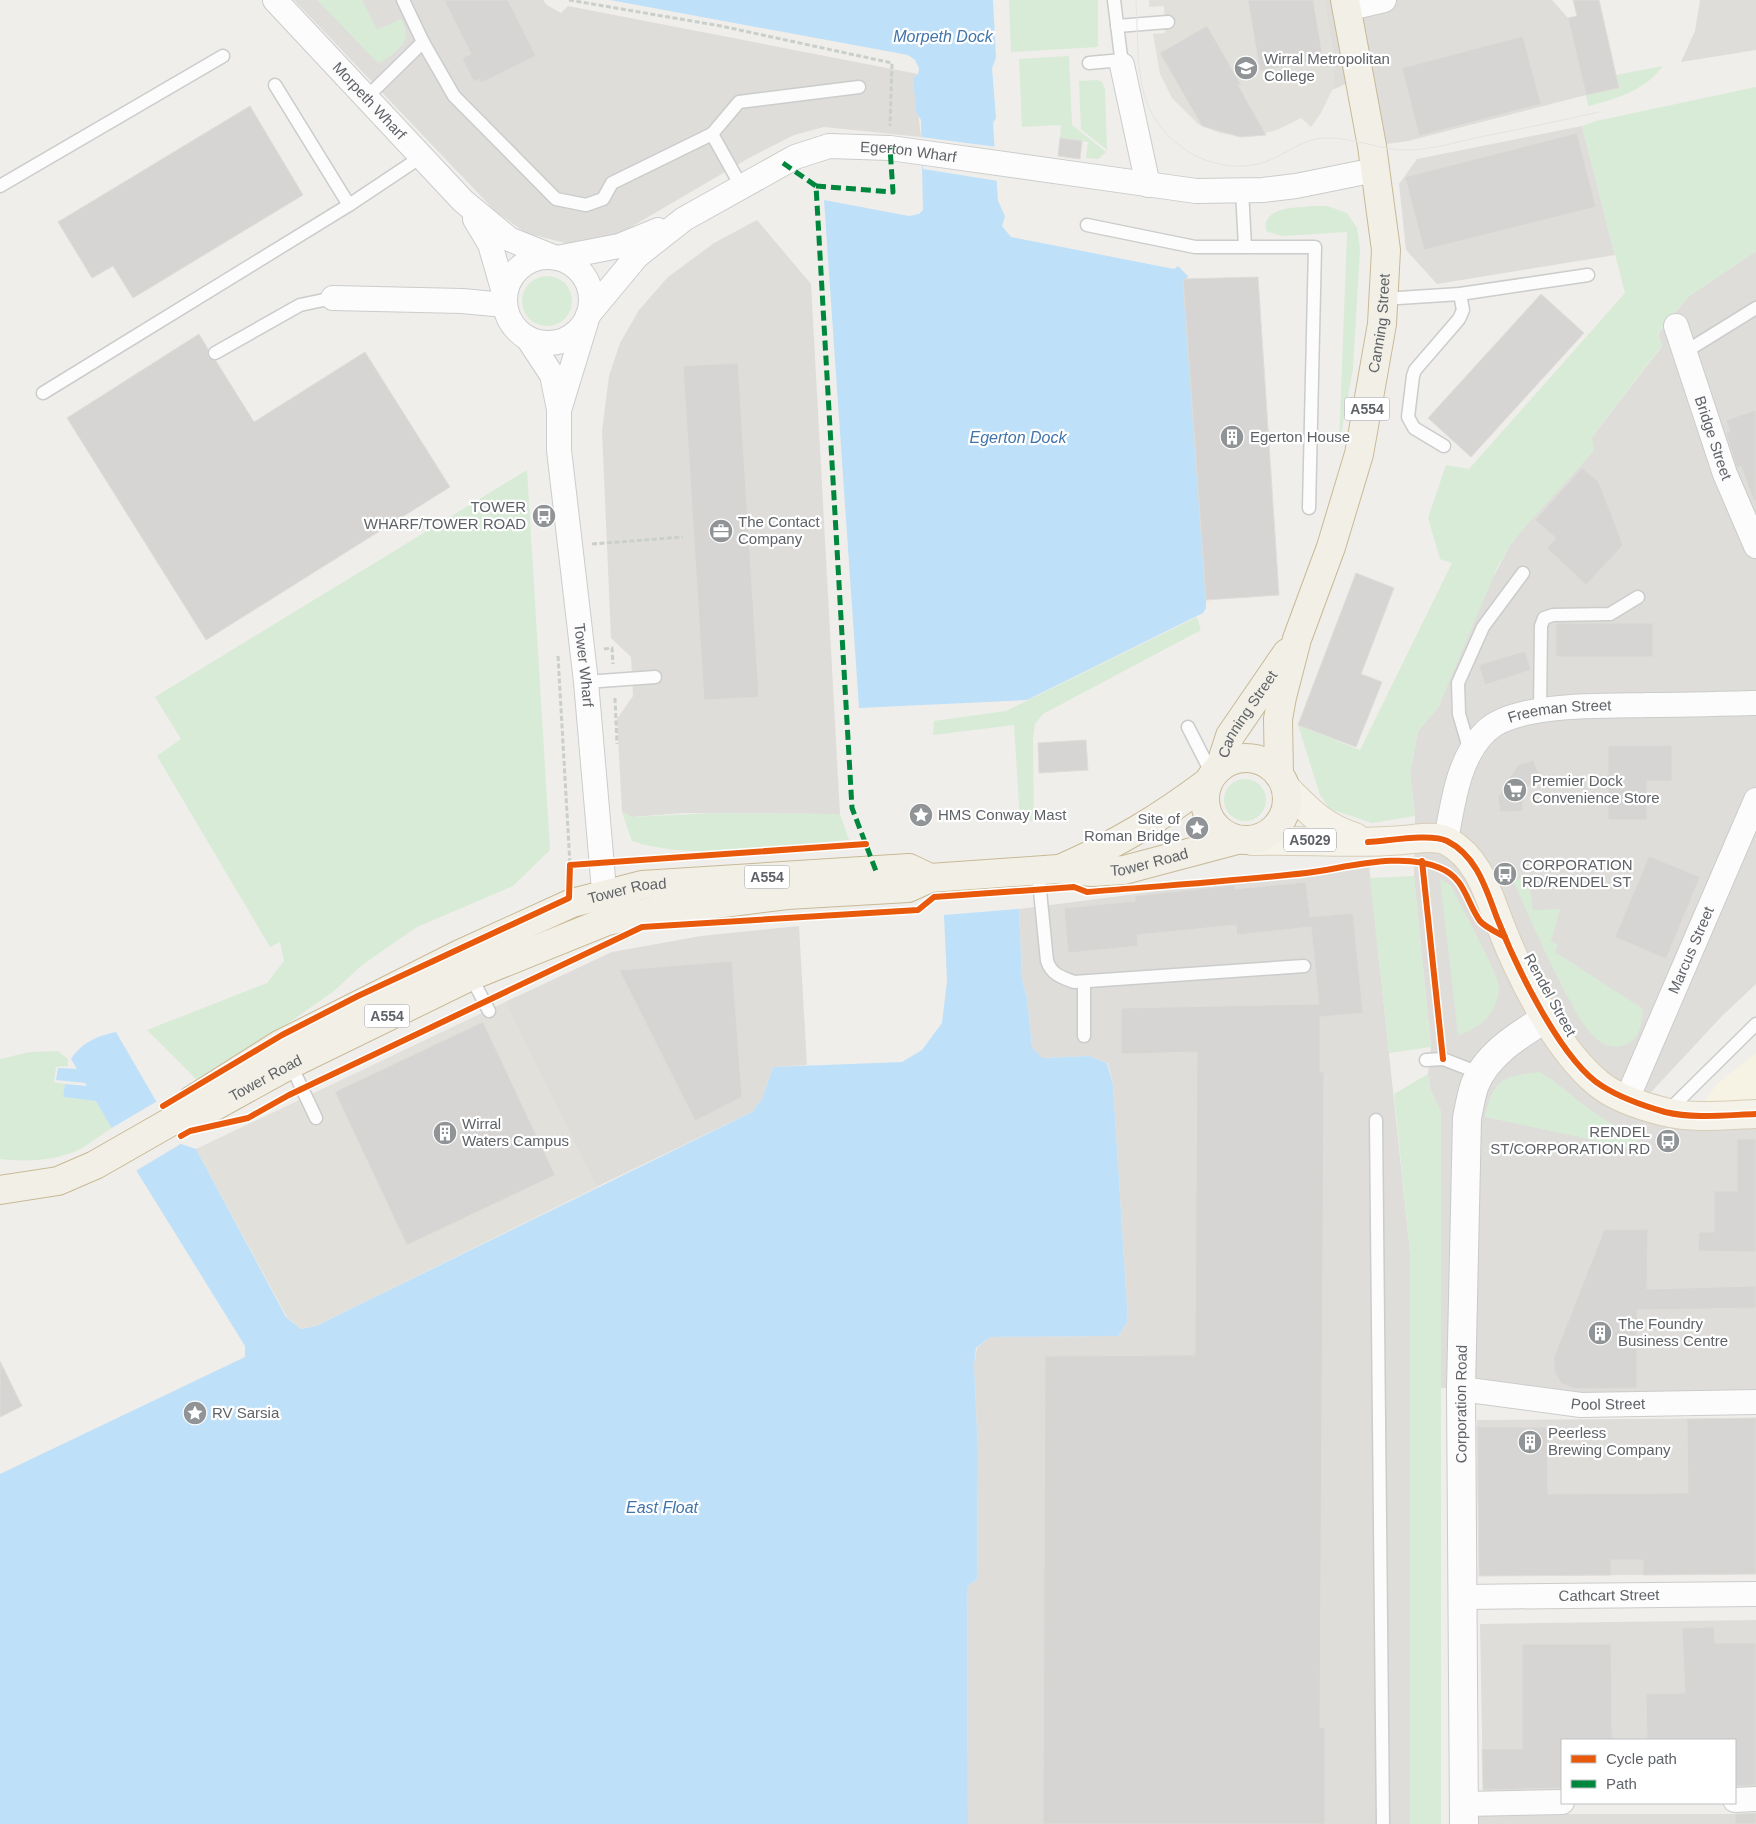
<svg xmlns="http://www.w3.org/2000/svg" width="1756" height="1824" font-family="Helvetica,sans-serif">
	<style>
		.commercial { fill: #f7f3e4 }
		.industrial { fill: #dfddda }
		.education { fill: #e2e0da }
		.green { fill: #d8ebd6 }
		.water { fill: #bfe0f9 }
		.pier { fill: #efeeea }
		.building { fill: #d6d5d3; stroke: #deddd9 }
		.lines { fill: none; stroke-linecap: round; stroke-linejoin: round }
		.service-casing { stroke: #cbcccc; stroke-width: 15 }
		.minor-casing { stroke: #cbcccc; stroke-width: 26 }
		.secondary-casing { stroke: #cacacb; stroke-width: 30 }
		.primary-casing { stroke: #d7ceb8; stroke-width: 30 }
		.trunk-casing { stroke: #c8b996; stroke-width: 30 }
		.path { stroke: #cacfcc; stroke-width: 3; stroke-dasharray: 5 2.5; stroke-linecap: butt }
		.service { stroke: #fdfcfc; stroke-width: 12 }
		.minor { stroke: #fdfcfc; stroke-width: 24 }
		.secondary { stroke: #fdfcfc; stroke-width: 28 }
		.primary { stroke: #f4f2e9; stroke-width: 28 }
		.trunk { stroke: #f2f0e6; stroke-width: 28 }
		.tram { stroke: #e4e4e4; stroke-width: 1 }
		.quiet { stroke: #00873e; stroke-width: 5; stroke-dasharray: 10 5; stroke-linecap: butt }
		.cycleway-casing { stroke: #fff; stroke-width: 9 }
		.cycleway { stroke: #e8590c; stroke-width: 6 }
		.labels { text-anchor: middle; stroke-width: 4.5; stroke-linejoin: round; paint-order: stroke }
		.shield { fill: #fff; stroke: #8f9295; stroke-width: 1 }
		.shield-label { font-size: 14px; font-weight: bold; fill: #5f6368 }
		.poi-label { font-size: 15px; fill: #5f6368; stroke: #fff; text-anchor: start }
		.street-label { font-size: 15px; fill: #5f6368; stroke: #fff }
		.water-label { font-size: 16px; font-style: italic; fill: #4174aa; stroke: #fff }
	</style>
	<rect width="100%" height="100%" fill="#efeeea"/>
	<path class="commercial" d="M1756,1053V1114L1694,1115L1717,1084Z"/>
	<g class="industrial">
		<path d="M294,0H543L547,5L561,13L568,6L918,74L914,78L921,137L824,127L794,135L749,158L607,241L569,244L526,233L495,211Z"/>
		<path d="M1324,0H1552L1568,18L1586,95L1408,141L1372,146L1359,78L1332,90L1334,75L1333,52Z"/>
		<path d="M1700,0H1756V50L1681,62L1695,31Z"/>
		<path d="M1582,126L1615,255L1437,284L1406,250L1399,184L1417,159Z"/>
		<path d="M757,220L811,284L840,814L683,813L632,817L622,812L617,719L633,696L631,657L611,638L602,431L609,376L620,343L639,310L668,277L714,243Z"/>
		<path d="M1756,251V984L1723,1015L1641,1103L1756,1114V1403L1441,1388V1112L1430,1089L1428,1074L1431,1047L1414,876L1415,816L1410,773L1418,731L1439,706L1471,620L1510,545L1592,443V437L1662,346L1658,334L1689,296Z"/>
		<path d="M1369,864L1410,1252V1824H968L967,1587L977,1579L978,1451L974,1365L977,1348L990,1337L1118,1336L1128,1321L1113,1085L1108,1063L1089,1056L1041,1058L1032,1047L1027,998L1022,979L1019,909Z"/>
		<path d="M799,926L807,1065L773,1067L762,1099L752,1112L596,1187L505,1002L612,952L701,936Z"/>
		<path d="M1756,1418V1574L1479,1576L1477,1420Z"/>
		<path d="M1756,1620V1787H1735V1740H1562V1790L1483,1791L1480,1624Z"/>
		<rect x="1477" y="1814" width="279" height="10"/>
	</g>
	<g class="education">
		<path d="M1149,0H1324L1334,56V75L1332,90L1321,113L1311,127L1301,118L1277,130L1248,137L1220,133L1198,124L1172,98L1160,74L1153,34L1165,33L1164,6L1149,7Z"/>
		<path d="M505,1002L597,1187L316,1326L301,1329L287,1317L196,1149Z"/>
	</g>
	<g class="green">
		<path d="M317,0H362L377,30L401,19C404,25 408,32 405,39C402,48 387,60 378,63Z"/>
		<path d="M1009,0H1098V47L1011,52Z"/>
		<path d="M1069,56L1072,125L1106,152L1098,159L1086,158L1088,142L1060,138L1061,125L1022,127L1019,59Z"/>
		<path d="M1663,66C1645,90 1617,99 1588,106L1586,95L1619,88L1616,75Z"/>
		<path d="M1097,80L1102,82L1105,89L1107,150L1081,129L1079,81Z"/>
		<path d="M1756,87V251L1689,296L1658,333L1662,345L1592,437L1594,451L1526,526L1510,545L1497,568L1439,706L1418,731L1410,773L1415,816L1372,823L1330,809L1320,795L1298,725L1360,750L1452,563L1440,559L1428,518L1446,465L1469,469L1625,293L1582,126L1596,121Z"/>
		<path d="M1312,206H1327L1347,213L1357,228L1360,249L1353,369L1339,445L1347,232L1282,236L1266,231C1262,206 1296,208 1312,206Z"/>
		<circle cx="547" cy="301" r="25"/>
		<path d="M527,470L550,850L513,886L417,927L362,965L334,991L287,1024L196,1079L147,1030L267,983L284,961L280,942L270,947L157,756L181,739L155,697Z"/>
		<path d="M1197,617L1201,630L1043,714L1035,724L1033,738L1034,821H1020L1014,725L933,735L934,721L1006,711Z"/>
		<circle cx="1245" cy="800" r="21"/>
		<path d="M622,812L632,817L715,813L840,814L849,840C783,845 695,862 632,841Z"/>
		<path d="M1414,876L1431,1047L1389,1053L1370,878Z"/>
		<path d="M1528,877L1533,910L1560,909L1551,941L1558,945L1555,952L1643,1009C1641,1025 1641,1040 1622,1046C1610,1050 1597,1041 1589,1031C1579,1020 1573,1005 1565,992C1546,955 1529,917 1513,880Z"/>
		<path d="M1440,879L1451,885C1458,901 1499,975 1499,986C1499,1011 1481,1029 1458,1035Z"/>
		<path d="M58,1051L68,1059V1066L56,1067L54,1082L65,1084L63,1097L96,1101L112,1128C102,1134 92,1142 82,1148C59,1161 25,1162 0,1159V1059L30,1052Z"/>
		<path d="M1540,1072C1574,1093 1599,1125 1639,1134L1635,1149L1485,1117C1493,1078 1504,1076 1540,1072Z"/>
		<path d="M1428,1074L1430,1089L1441,1112V1824H1410V1252L1394,1094Z"/>
	</g>
	<g class="water">
		<path d="M610,0H993L996,58L992,68L996,118L993,123L998,201L1005,216L1002,226L1011,237L1174,269L1178,266L1188,276L1186,280L1206,595V608L1203,613L1027,700L859,708L824,200L909,216L919,214L923,210L921,120L916,112L913,78L918,74L919,68L915,60L908,55Z"/>
		<path d="M1019,909L1022,979L1027,998L1032,1047L1042,1058L1089,1056L1107,1063L1113,1085L1128,1321L1118,1336L990,1337L976,1348L974,1365L978,1451L977,1579L967,1587L968,1824H0V1474L245,1357V1346L136,1170L96,1101L63,1097L65,1084L87,1086L85,1083L56,1080L58,1068L77,1069L71,1059C82,1042 98,1036 116,1032L181,1144L196,1149L286,1317L301,1329L316,1326L752,1112L762,1099L773,1067L902,1062L922,1050L942,1023L947,981L944,915Z"/>
	</g>
	<g class="pier">
		<path d="M921,137L997,147L998,181L923,169Z"/>
		<path d="M159,1100L184,1142L134,1172L110,1129Z"/>
	</g>
	<g class="building">
		<path d="M444,0H508L536,56L481,83L479,79L474,82L462,58L471,54Z"/>
		<path d="M1248,0H1313L1323,59L1260,71Z"/>
		<path d="M1573,0H1599L1619,88L1586,95L1568,18L1577,16Z"/>
		<path d="M1207,26L1241,85H1238L1266,135L1240,137L1202,126L1160,53Z"/>
		<path d="M1523,36L1541,104L1419,136L1402,68Z"/>
		<path d="M250,106L303,195L133,298L113,266L92,278L58,222Z"/>
		<path d="M1577,133L1596,207L1424,250L1405,177Z"/>
		<path d="M1060,138L1082,141L1080,159L1058,156Z"/>
		<path d="M1258,277L1279,595L1206,600L1183,279Z"/>
		<path d="M1541,294L1584,333L1471,457L1428,418Z"/>
		<path d="M199,334L208,349V357L216,361L254,422L365,352L450,487L206,640L67,418Z"/>
		<path d="M738,363L759,697L704,700L683,366Z"/>
		<path d="M1756,410V501H1754L1741,466L1737,468L1726,433L1730,431L1726,420Z"/>
		<path d="M1582,468L1599,482L1623,545L1586,585L1547,548L1556,538L1535,520Z"/>
		<path d="M1356,573L1394,588L1361,674L1382,682L1356,747L1298,725Z"/>
		<rect x="1556" y="623" width="97" height="34"/>
		<path d="M1525,651L1531,670L1485,685L1479,665Z"/>
		<path d="M1086,740L1088,770L1039,773L1038,743Z"/>
		<path d="M1672,745V781H1647V820H1608V746Z"/>
		<path d="M1533,760L1542,780L1530,784L1522,797L1523,811L1500,812L1498,797L1518,765Z"/>
		<path d="M1649,856L1700,877L1666,959L1615,937Z"/>
		<path d="M1306,882L1310,917L1353,913L1363,1013L1320,1017V1072H1324L1320,1727L1325,1728V1824H1043L1045,1356L1195,1355L1197,1052L1121,1054V1008L1319,1004L1311,927L1237,935L1236,925L1137,935L1138,946L1068,953L1064,908L1135,901V896L1235,885V889Z"/>
		<path d="M732,961L742,1097L695,1121L619,970Z"/>
		<path d="M483,1022L555,1175L407,1245L335,1092Z"/>
		<path d="M1737,1139H1756V1252L1698,1251L1699,1232H1714V1191H1737Z"/>
		<path d="M1648,1229L1647,1289L1756,1286V1308L1637,1310V1388L1574,1389L1561,1383L1554,1371V1357L1604,1230Z"/>
		<path d="M0,1361L22,1406L0,1417Z"/>
		<path d="M1756,1418V1574L1643,1575V1560H1611V1575L1479,1576L1477,1427H1547L1548,1494L1688,1493L1687,1419Z"/>
		<path d="M1714,1627L1715,1643H1756V1785L1735,1786V1740H1647L1646,1694L1685,1693L1682,1628Z"/>
		<path d="M1522,1644H1611L1612,1740H1562V1788L1483,1790L1482,1749H1522Z"/>
		<path d="M1756,1813V1824H1735V1814Z"/>
	</g>
	<g class="lines">
		<g class="service-casing">
			<g id="service">
				<path d="M403,0L423,42"/>
				<path d="M1114,0L1122,65"/>
				<path d="M1117,26L1168,22"/>
				<path d="M1089,63L1122,60"/>
				<path d="M275,85L349,205"/>
				<path d="M366,98L423,42L454,96L556,199L586,205L603,199L612,183L712,134L741,186"/>
				<path d="M712,134L739,102L859,87"/>
				<path d="M0,186L223,56"/>
				<path d="M1242,190L1245,247H1315L1309,508"/>
				<path d="M1087,225L1195,247H1245"/>
				<path d="M1383,299L1460,294L1588,275"/>
				<path d="M1685,352L1756,308"/>
				<path d="M215,353L300,305L333,298"/>
				<path d="M43,393L349,205L421,157"/>
				<path d="M1444,446L1414,428L1408,417L1413,376L1415,370L1459,319L1463,310L1460,294"/>
				<path d="M586,682L655,677"/>
				<path d="M1540,712L1541,626L1544,618L1553,615L1610,614L1638,597"/>
				<path d="M1188,727L1212,774"/>
				<path d="M1470,751L1459,714L1458,683L1483,627L1523,573"/>
				<path d="M1038,871L1047,961C1052,975 1061,977 1074,982L1304,966"/>
				<path d="M469,973L489,1011"/>
				<path d="M1084,982V1036"/>
				<path d="M1426,1060L1443,1059L1482,1074"/>
				<path d="M289,1061L316,1118"/>
				<path d="M1667,1112L1756,1024"/>
				<path d="M1376,1120L1383,1824"/>
			</g>
		</g>
		<g class="minor-casing">
			<g id="minor">
				<path id="s1" d="M275,0L463,201L509,239L551,256"/>
				<path d="M1346,9L1384,0"/>
				<path d="M1122,65L1148,185"/>
				<path d="M475,219L490,244L505,296"/>
				<circle cx="548" cy="300" r="43"/>
				<path d="M557,258L619,246L658,230"/>
				<path d="M333,298L462,301L505,305"/>
				<path id="s2" d="M588,315L637,256L684,219L795,157L829,146L890,148L1196,191L1263,190L1296,186L1375,170"/>
				<path id="s3" d="M1676,326L1725,474L1756,546"/>
				<path id="s4" d="M529,340L552,375L559,409V450L586,682L606,913"/>
				<path d="M560,407L586,322"/>
				<path id="s5" d="M1446,840C1453,803 1458,758 1486,731C1517,702 1608,706 1649,705C1685,705 1720,704 1756,703"/>
				<path id="s6" d="M1627,1099L1756,800"/>
				<path id="s7" d="M1461,1389L1581,1405L1756,1402"/>
				<path id="s8" d="M1463,1597L1756,1594"/>
				<path d="M1735,1800L1756,1799"/>
				<path d="M1464,1804L1562,1802"/>
			</g>
		</g>
		<g class="secondary-casing">
			<g id="secondary">
				<path id="s9" d="M1464,1824L1461,1389L1467,1118C1469,1108 1471,1097 1474,1087C1485,1055 1519,1035 1546,1018"/>
			</g>
		</g>
		<g class="primary-casing">
			<g id="primary">
				<path d="M1286,788C1309,811 1323,827 1355,837"/>
				<path d="M1252,841C1302,839 1352,845 1403,840C1416,839 1435,835 1447,841C1478,858 1487,891 1499,922C1519,974 1556,1049 1599,1084C1616,1098 1645,1107 1665,1112C1694,1119 1727,1115 1756,1114"/>
			</g>
		</g>
		<g class="trunk-casing">
			<g id="trunk">
				<circle cx="1246" cy="799" r="41"/>
				<path id="s10" d="M1220,767L1230,736L1287,653"/>
				<path id="s11" d="M1279,775L1278,719L1282,697L1297,639L1331,547L1359,454L1382,324L1386,250L1372,146L1345,0"/>
				<path d="M1062,868C1117,844 1160,818 1208,782"/>
				<path id="s12" d="M172,1121L195,1117L291,1064L471,976L607,921L645,913L787,895L908,888L930,878L1058,869L1092,872L1124,870L1237,840"/>
				<path id="s13" d="M0,1190L58,1181L95,1165L172,1121L192,1100L279,1045L460,954L572,903L642,885L909,868L930,878"/>
			</g>
		</g>
		<g class="path">
			<path d="M569,0L721,26L892,63L890,126"/>
			<path d="M592,544L683,537"/>
			<path d="M604,649L612,648L613,664"/>
			<path d="M558,656L570,865"/>
			<path d="M615,698L617,744"/>
		</g>
		<use href="#service" class="service"/>
		<use href="#minor" class="minor"/>
		<use href="#secondary" class="secondary"/>
		<use href="#primary" class="primary"/>
		<use href="#trunk" class="trunk"/>
		<path class="tram" d="M1136,0C1138,30 1136,65 1144,94C1158,143 1211,177 1262,163C1284,156 1304,137 1328,138C1356,138 1382,151 1410,150C1434,149 1457,142 1480,137C1520,129 1559,121 1599,112"/>
		<g class="quiet">
			<path d="M783,163L816,186L852,808L876,871"/>
			<path d="M816,186L893,192L890,148"/>
		</g>
		<g class="cycleway-casing">
			<g id="cycleway">
				<path d="M1368,842C1388,841 1431,833 1447,841C1477,856 1486,889 1497,918C1515,964 1561,1061 1602,1086C1621,1098 1644,1106 1665,1112C1694,1119 1727,1115 1756,1114"/>
				<path d="M1422,861L1443,1059"/>
				<path d="M163,1106L282,1035L358,996L569,898L570,865L866,844"/>
				<path d="M181,1136L190,1131L248,1118L289,1095L642,927L918,910L934,897L1074,887L1087,892C1160,886 1233,881 1306,873C1346,868 1402,851 1440,868C1465,878 1466,901 1480,921C1485,927 1498,933 1505,937"/>
			</g>
		</g>
		<use href="#cycleway" class="cycleway"/>
	</g>
	<defs>
		<g id="university-disc" transform="scale(1.25)"><circle r="9.5" fill="#919496" stroke="#fff"/><path d="M0-5L7-2L0 1L-7-2ZM-4 1L0 2.5L4 1V4Q0 6-4 4Z" fill="#fff"/></g>
		<g id="building-disc" transform="scale(1.25)"><circle r="9.5" fill="#919496" stroke="#fff"/><path d="M-4-6H4V6H1V3H-1V6H-4ZM-2.5-4.3h1.7v1.8h-1.7ZM.8-4.3h1.7v1.8H.8ZM-2.5-1h1.7V.8h-1.7ZM.8-1h1.7V.8H.8Z" fill="#fff"/></g>
		<g id="bus-disc" transform="scale(1.25)"><circle r="9.5" fill="#919496" stroke="#fff"/><path d="M-5-6H5V4H4V6H2V4H-2V6H-4V4H-5ZM-3.5-4V0h7V-4ZM-3.5 1.2v1.5H-2V1.2ZM2 1.2v1.5H3.5V1.2Z" fill="#fff"/></g>
		<g id="office-disc" transform="scale(1.25)"><circle r="9.5" fill="#919496" stroke="#fff"/><path d="M-6-3h4V-5.5h4V-3h4V5H-6ZM-1-4.5V-3h2v-1.5ZM-6 0V1H6V0Z" fill="#fff"/></g>
		<g id="supermarket-disc" transform="scale(1.25)"><circle r="9.5" fill="#919496" stroke="#fff"/><path d="M-6-5.5h2.5l.6 2H6L4.5 2H-2.5L-4.4-4H-6ZM-1.5 3.2a1.3 1.3 0 1 0 .1 0ZM3 3.2a1.3 1.3 0 1 0 .1 0Z" fill="#fff"/></g>
		<g id="sight-disc" transform="scale(1.25)"><circle r="9.5" fill="#919496" stroke="#fff"/><path d="M0-6L1.8-2.2L6-1.7L2.9 1.2L3.7 5.4L0 3.3L-3.7 5.4L-2.9 1.2L-6-1.7L-1.8-2.2Z" fill="#fff"/></g>
	</defs>
	<g fill-rule="evenodd">
		<use href="#university-disc" x="1246" y="68"/>
		<use href="#building-disc" x="1232" y="437"/>
		<use href="#bus-disc" x="544" y="516"/>
		<use href="#office-disc" x="721" y="531"/>
		<use href="#supermarket-disc" x="1515" y="790"/>
		<use href="#sight-disc" x="921" y="815"/>
		<use href="#sight-disc" x="1197" y="828"/>
		<use href="#bus-disc" x="1505" y="874"/>
		<use href="#building-disc" x="445" y="1133"/>
		<use href="#bus-disc" x="1668" y="1141"/>
		<use href="#building-disc" x="1600" y="1333"/>
		<use href="#sight-disc" x="195" y="1413"/>
		<use href="#building-disc" x="1530" y="1442"/>
	</g>
	<g class="labels">
		<g class="shield">
			<rect x="1344.5" y="397.5" width="45" height="23" rx="4"/>
			<rect x="1284" y="828.5" width="52" height="23" rx="4"/>
			<rect x="744.5" y="865.5" width="45" height="23" rx="4"/>
			<rect x="364.5" y="1004.5" width="45" height="23" rx="4"/>
		</g>
		<g class="shield-label">
			<text x="1367" y="414">A554</text>
			<text x="1310" y="845">A5029</text>
			<text x="767" y="882">A554</text>
			<text x="387" y="1021">A554</text>
		</g>
		<g class="poi-label">
			<text x="1264" y="64">Wirral Metropolitan<tspan x="1264" dy="17">College</tspan></text>
			<text x="1250" y="442">Egerton House</text>
			<text x="526" y="512" text-anchor="end">TOWER<tspan x="526" dy="17">WHARF/TOWER ROAD</tspan></text>
			<text x="738" y="527">The Contact<tspan x="738" dy="17">Company</tspan></text>
			<text x="1532" y="786">Premier Dock<tspan x="1532" dy="17">Convenience Store</tspan></text>
			<text x="938" y="820">HMS Conway Mast</text>
			<text x="1180" y="824" text-anchor="end">Site of<tspan x="1180" dy="17">Roman Bridge</tspan></text>
			<text x="1522" y="870">CORPORATION<tspan x="1522" dy="17">RD/RENDEL ST</tspan></text>
			<text x="462" y="1129">Wirral<tspan x="462" dy="17">Waters Campus</tspan></text>
			<text x="1650" y="1137" text-anchor="end">RENDEL<tspan x="1650" dy="17">ST/CORPORATION RD</tspan></text>
			<text x="1618" y="1329">The Foundry<tspan x="1618" dy="17">Business Centre</tspan></text>
			<text x="212" y="1418">RV Sarsia</text>
			<text x="1548" y="1438">Peerless<tspan x="1548" dy="17">Brewing Company</tspan></text>
		</g>
		<g class="street-label">
			<text dy="5" stroke="none"><textPath href="#s1" startOffset="138">Morpeth Wharf</textPath></text>
			<text dy="5" stroke="none"><textPath href="#s2" startOffset="379">Egerton Wharf</textPath></text>
			<text dy="5" stroke="none"><textPath href="#s11" startOffset="466">Canning Street</textPath></text>
			<text dy="5" stroke="none"><textPath href="#s3" startOffset="118">Bridge Street</textPath></text>
			<text dy="5" stroke="none"><textPath href="#s4" startOffset="334">Tower Wharf</textPath></text>
			<text dy="5" stroke="none"><textPath href="#s5" startOffset="196">Freeman Street</textPath></text>
			<text dy="5" stroke="none"><textPath href="#s10" startOffset="60">Canning Street</textPath></text>
			<text dy="5" stroke="none"><textPath href="#s12" startOffset="1028">Tower Road</textPath></text>
			<text dy="5" stroke="none"><textPath href="#s13" startOffset="702">Tower Road</textPath></text>
			<text dy="5" stroke="none"><textPath href="#s6" startOffset="162">Marcus Street</textPath></text>
			<text transform="translate(1550 995) rotate(61)" y="5">Rendel Street</text>
			<text dy="5" stroke="none"><textPath href="#s12" startOffset="104">Tower Road</textPath></text>
			<text dy="5" stroke="none"><textPath href="#s7" startOffset="148">Pool Street</textPath></text>
			<text dy="5" stroke="none"><textPath href="#s9" startOffset="420">Corporation Road</textPath></text>
			<text dy="5" stroke="none"><textPath href="#s8" startOffset="146">Cathcart Street</textPath></text>
		</g>
		<g class="water-label">
			<text x="943" y="42">Morpeth Dock</text>
			<text x="1018" y="443">Egerton Dock</text>
			<text x="662" y="1513">East Float</text>
		</g>
	</g>
	<rect x="1561" y="1739" width="175" height="65" fill="#ffffff" stroke="#bfc1c3"/>
	<rect x="1571" y="1755" width="25" height="8" fill="#e8590c" stroke="#bfc1c3"/>
	<text x="1606" y="1764" font-size="15" fill="#5f6368">Cycle path</text>
	<rect x="1571" y="1780" width="25" height="8" fill="#00873e" stroke="#bfc1c3"/>
	<text x="1606" y="1789" font-size="15" fill="#5f6368">Path</text>
</svg>
